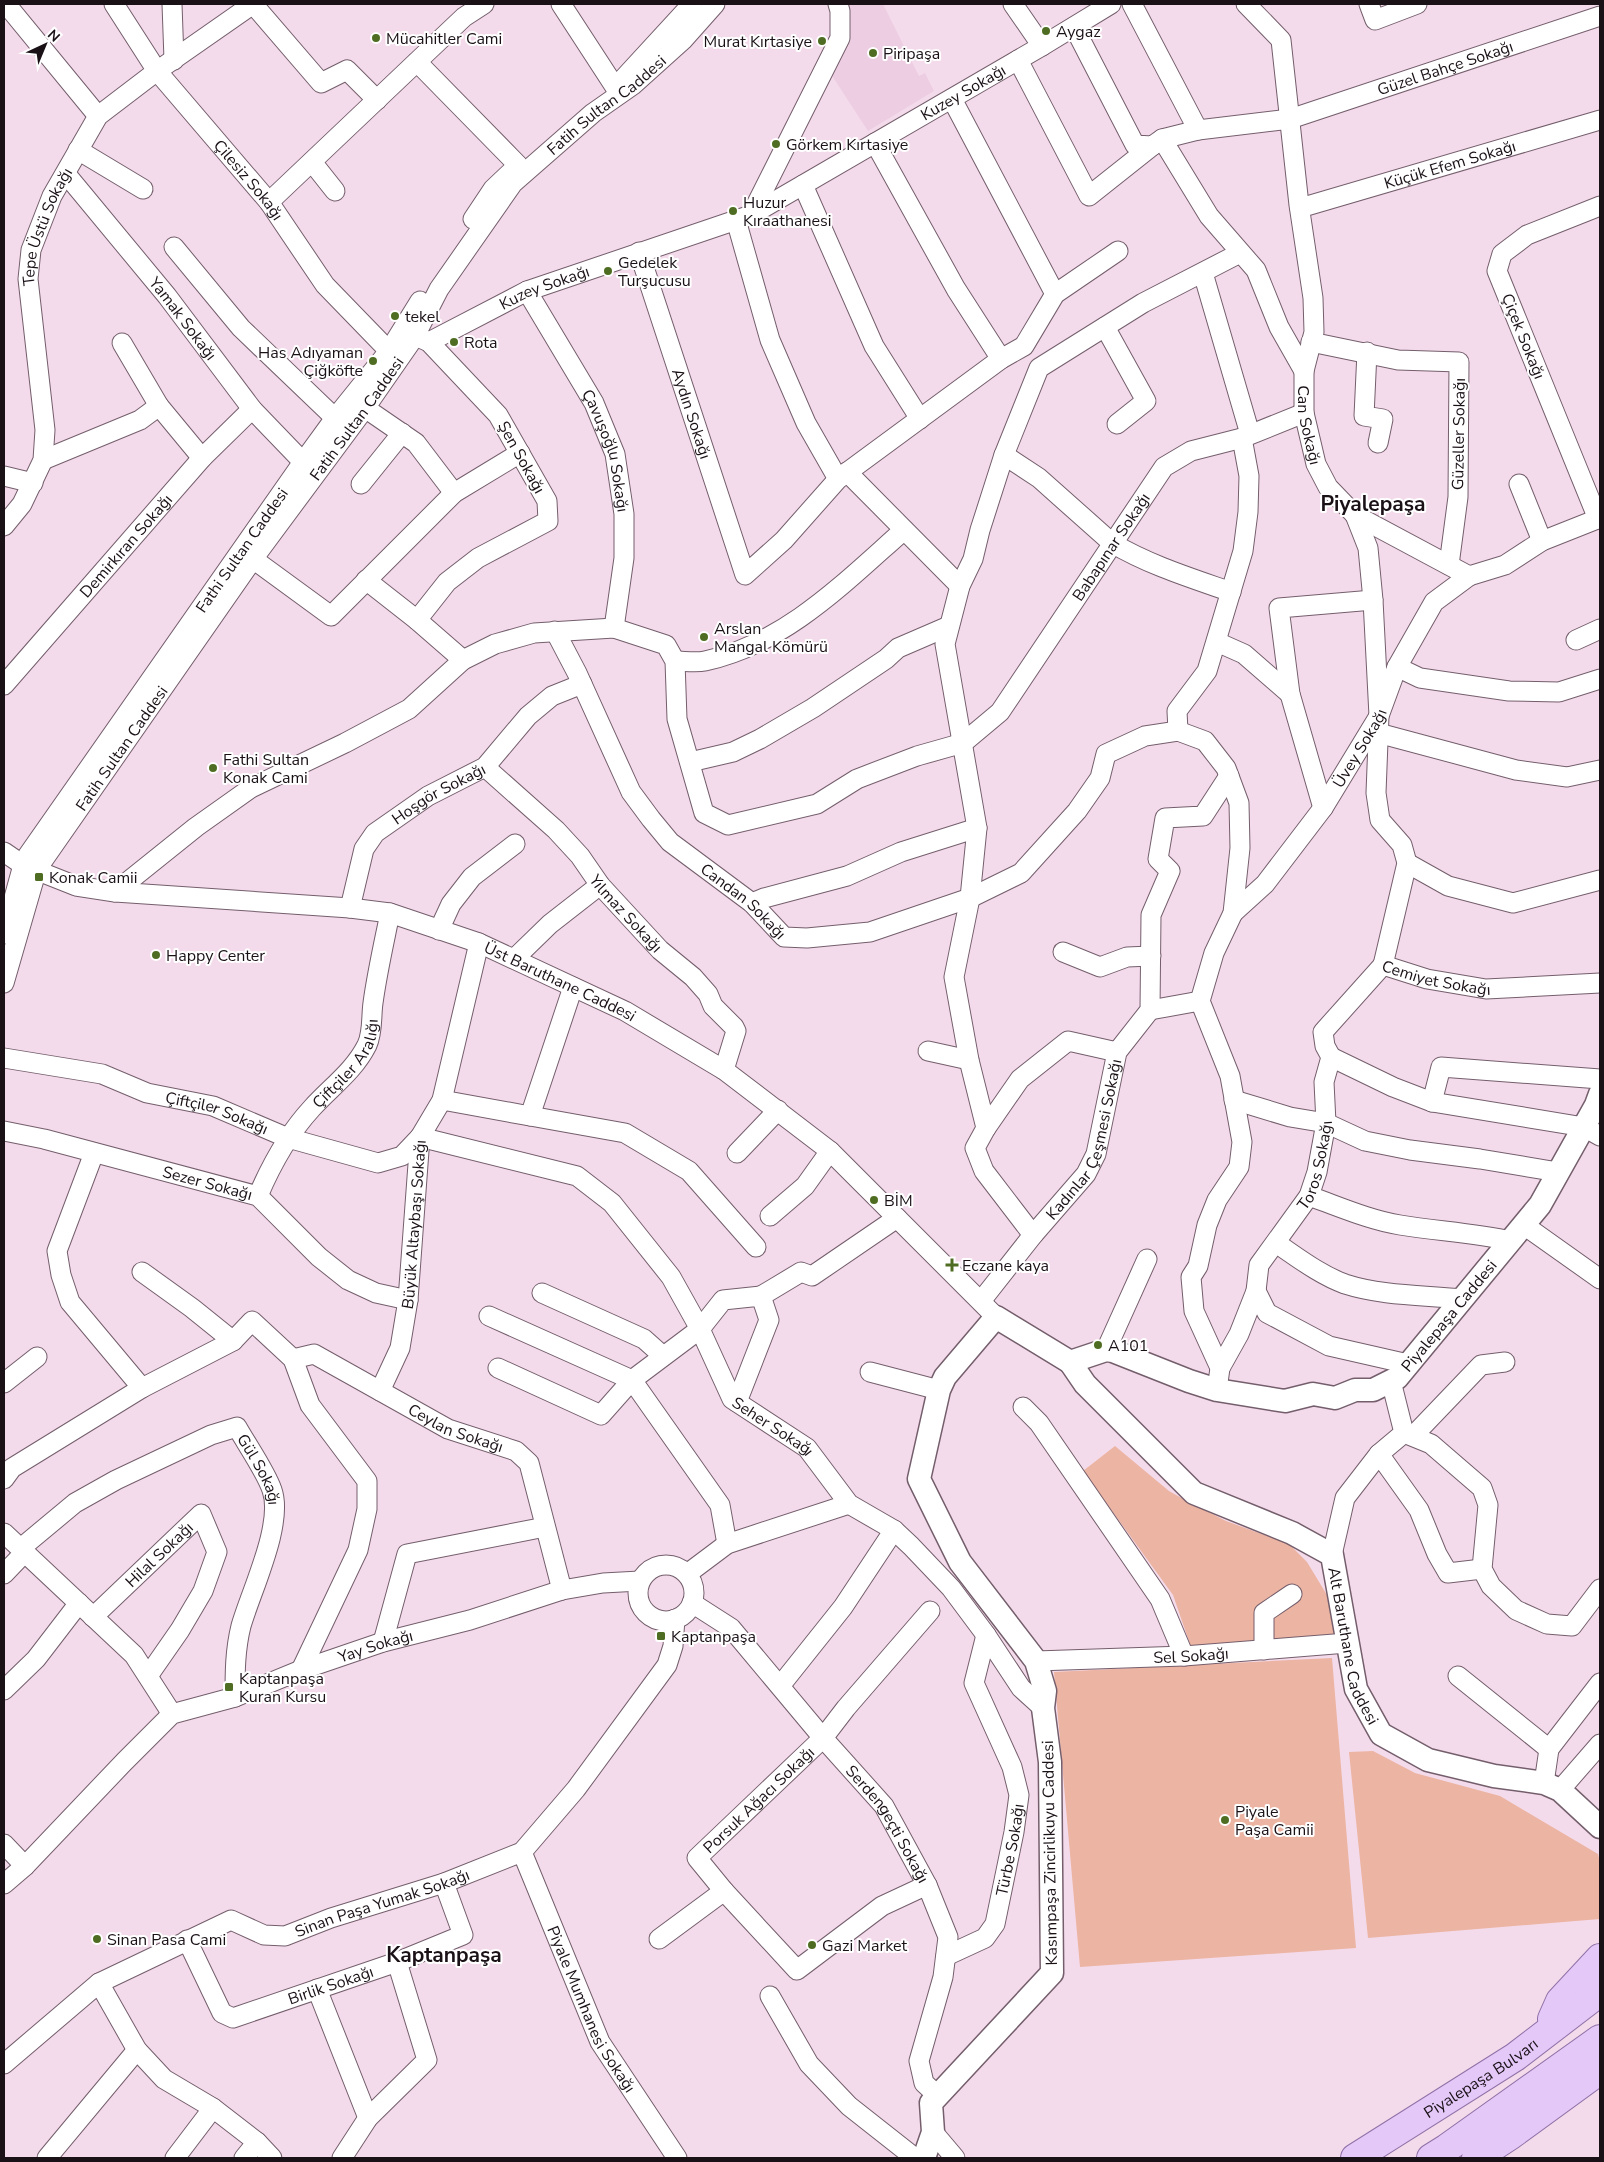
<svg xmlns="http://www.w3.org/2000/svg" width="1604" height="2162" font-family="'Nunito Sans',sans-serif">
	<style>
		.built { fill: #edcde2 }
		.green { fill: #ecb4a2 }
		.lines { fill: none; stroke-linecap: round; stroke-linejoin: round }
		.minor-casing { stroke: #745e6c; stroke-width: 21 }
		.tertiary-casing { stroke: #745e6c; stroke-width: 25 }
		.primary-casing { stroke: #9171a7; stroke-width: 30 }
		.minor { stroke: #fff; stroke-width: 19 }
		.tertiary { stroke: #fff; stroke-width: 22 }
		.primary { stroke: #e3c8f8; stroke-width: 28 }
		.poi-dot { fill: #4f6d22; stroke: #fff; stroke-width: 2 }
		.labels { text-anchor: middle; stroke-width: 4; stroke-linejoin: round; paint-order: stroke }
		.poi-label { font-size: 16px; fill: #1a1117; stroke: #fff; text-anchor: start }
		.street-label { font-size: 16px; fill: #1a1117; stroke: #fff }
		.district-label { font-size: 21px; font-weight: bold; fill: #1a1117; stroke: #fff }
	</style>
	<rect width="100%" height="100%" fill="#f4dbeb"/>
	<path class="built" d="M845,4H883L919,76L925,73L934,91L868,131L829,71Z"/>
	<g class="green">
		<path d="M1115,1446L1169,1491L1185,1500L1226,1521L1289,1544L1307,1562L1327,1595L1334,1635L1191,1647L1173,1595L1083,1471Z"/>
		<path d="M1332,1658L1356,1948L1080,1967L1054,1672Z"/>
		<path d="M1373,1751L1415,1773L1500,1796L1598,1854L1600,1862V1919L1368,1938L1349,1752Z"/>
	</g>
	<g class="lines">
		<g class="minor-casing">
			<g id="minor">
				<path d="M6,4L98,116"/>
				<path id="s1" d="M114,4L157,71L269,202L325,285L389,351"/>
				<path d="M172,4L174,60"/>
				<path d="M253,4L321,83L347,70L377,100"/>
				<path d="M561,4L615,87"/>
				<path d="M1013,4L1042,46"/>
				<path id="s2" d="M1246,4L1281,40L1299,205L1313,298L1314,332L1304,371V413L1316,464L1328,487L1355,515L1469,576L1505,565L1542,541L1600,518"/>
				<path d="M1369,4L1375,20L1417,4"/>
				<path d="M1074,27L1135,145L1152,146L1162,139L1198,130L1132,4"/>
				<path d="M1018,60L1089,196L1152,146"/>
				<path d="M417,62L518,165"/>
				<path d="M623,79L692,4"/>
				<path d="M952,99L1055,294"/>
				<path id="s3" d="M1198,130L1290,119L1600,16"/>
				<path d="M1162,139L1209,216L1256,270L1279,327L1304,371"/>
				<path d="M875,143L956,289L1001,359"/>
				<path d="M78,150L143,189"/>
				<path d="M312,162L335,191"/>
				<path id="s4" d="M66,174L167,296L252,409L303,462"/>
				<path d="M803,185L874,346L920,419"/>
				<path d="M269,202L464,17L484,4"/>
				<path id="s5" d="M1300,208L1600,120"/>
				<path d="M751,215L840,38V11L838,4"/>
				<path d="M473,219L493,189L512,171"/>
				<path d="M736,220L770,340L806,423L838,479"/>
				<path d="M174,247L241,328L335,418"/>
				<path id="s6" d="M639,252L745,575L784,540L838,479L1001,359L1024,346L1055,294L1118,251"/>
				<path d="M1203,273L1250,434"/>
				<path id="s7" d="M527,291L594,403L615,454L624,514V558L614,628"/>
				<path d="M1105,327L1146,401L1117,424"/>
				<path id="s8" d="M429,342L527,291L751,215L1042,46L1111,4"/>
				<path d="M1311,342L1398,360L1459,362L1458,497L1449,565"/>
				<path d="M122,343L159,406L202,458"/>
				<path d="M1367,352L1364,416L1383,419L1378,443"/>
				<path d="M356,400L365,408L416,443L454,493"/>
				<path d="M1004,455L1039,478L1112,543C1149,565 1191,578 1231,592"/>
				<path d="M43,460L140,420L159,406"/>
				<path d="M847,472L960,586"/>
				<path d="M4,476L33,483"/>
				<path d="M361,484L402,433"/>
				<path d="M1519,484L1542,541"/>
				<path d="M1355,515L1368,548L1373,600L1379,716L1376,793L1380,820L1402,845L1407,863L1383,965"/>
				<path d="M1598,519L1497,271L1502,254L1527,235L1600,206"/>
				<path id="s9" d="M4,526L22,504L43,460L45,430L28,279L31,250L52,196L98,116L157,71L253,4"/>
				<path d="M253,559L331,616L454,493L520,453"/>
				<path d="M366,580L417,620L463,660"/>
				<path d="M417,620L447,582L478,558L548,521L547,501L498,415L429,342L420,338"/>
				<path id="s10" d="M555,631L577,673L631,792L651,819L670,842L752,903L784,937L807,938L870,932L970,898L1021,873L1077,811L1100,778L1106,754L1145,736L1178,731L1205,741L1226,768L1239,803L1240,848L1233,913L1214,953L1200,1001L1230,1076L1242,1142L1239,1167L1217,1200L1207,1225L1198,1266L1191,1277L1194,1311L1220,1368L1217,1390"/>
				<path d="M1576,640L1600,629"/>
				<path d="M1217,642L1244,654L1290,694"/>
				<path d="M675,661C684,661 696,663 705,661C785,644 845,582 904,530"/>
				<path d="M1397,667L1420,678L1509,691L1559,692L1600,679"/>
				<path id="s11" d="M4,685L202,458L252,409"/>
				<path d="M1178,731L1177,711L1207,671L1243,551L1248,512L1249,476L1242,438"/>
				<path d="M1378,733L1516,770L1567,777L1600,770"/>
				<path d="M690,762L733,752L760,739L813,708L886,659L898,648L949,626"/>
				<path id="s12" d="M485,767L556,830L580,856L600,885L660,950L693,977L708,994L713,1006L734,1027L736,1031L724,1070"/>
				<path d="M1323,808L1290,694L1279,608L1373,600"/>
				<path id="s13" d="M4,852L23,865L76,886L115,892L350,908L390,913L479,943L625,1011L724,1070L830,1151L996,1317"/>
				<path d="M1407,863L1448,886L1513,903L1600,880"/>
				<path id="s14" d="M115,892L196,827L251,788L345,743L409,709L463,660L495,644L534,633L614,628L666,645L675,661L677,719L704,813L728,825L817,804L857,779L917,756L963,743L1000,712L1164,467L1191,451L1242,438L1304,413"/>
				<path d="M752,903L764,898L847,876L901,852L977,828"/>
				<path id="s15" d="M350,908L364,849L375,833L428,796L485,767L528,716L552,696L582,684"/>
				<path id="s16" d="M1233,913L1265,884L1323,808L1379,716L1397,667L1434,602L1469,576"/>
				<path d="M439,930L451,904L472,877L515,844"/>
				<path id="s17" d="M4,934L23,865L28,855L303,462L335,418L389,351L420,301"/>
				<path d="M1063,952L1100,967L1127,957L1151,956"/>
				<path d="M514,959L550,924L600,885"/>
				<path id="s18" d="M1383,965L1427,979L1486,989L1600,983"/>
				<path id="s19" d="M4,983L37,869L253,559L365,408L415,336L439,289L513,183L593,113L633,85L683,40L715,4"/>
				<path d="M1150,1010L1200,1001"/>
				<path d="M928,1051L969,1060"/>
				<path d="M1331,1057L1393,1087L1432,1102L1584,1127L1600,1136"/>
				<path id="s20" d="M4,1058L102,1074L147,1093L213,1106L288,1138L378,1163L402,1156L420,1137L577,1176L612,1203L671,1277L700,1329L732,1399L807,1448L849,1504L894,1530L911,1546L951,1588L986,1635L1021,1688L1043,1708"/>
				<path d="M442,1100L530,1116L573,987"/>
				<path d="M1234,1100L1290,1117L1326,1123L1365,1141L1410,1150L1480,1159L1558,1172"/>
				<path d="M1432,1102L1441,1067L1600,1079"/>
				<path d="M530,1116L625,1133L689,1171L756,1247"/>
				<path d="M986,1128L1020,1079L1068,1041L1117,1052"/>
				<path id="s21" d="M4,1131L44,1139L258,1196L319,1257L348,1280L376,1293L408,1300"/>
				<path d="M94,1153L57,1251L61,1275L70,1302L142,1388"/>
				<path d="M737,1153L778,1110"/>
				<path id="s22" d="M258,1196C272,1163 288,1134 312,1108C331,1087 354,1071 367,1045C373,1032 371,1017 373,1003C377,973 384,943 390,913"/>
				<path d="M1309,1196C1338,1206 1369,1220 1400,1225C1437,1231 1474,1233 1511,1241"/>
				<path d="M770,1216L805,1186L830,1151"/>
				<path d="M1524,1225L1600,1279"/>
				<path d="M1033,1235L984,1171L975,1148L986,1128L969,1060L954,977L970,898L977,828L945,644L960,586L973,559L980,530L1004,455L1039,368L1143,303L1240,253"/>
				<path d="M1276,1243C1297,1257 1320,1275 1345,1284C1382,1296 1424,1295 1463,1299"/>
				<path d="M142,1272L192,1308L233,1341"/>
				<path d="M1256,1291L1267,1313L1329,1346L1408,1364"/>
				<path d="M542,1293L644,1339L663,1356"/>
				<path d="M761,1296L801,1272L812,1276L897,1218"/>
				<path id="s23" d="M981,1301L1033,1235L1086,1174L1096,1154L1117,1052L1150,1010L1151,915L1170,871L1158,859L1165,818L1203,816L1229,776"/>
				<path d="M489,1316L632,1380L601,1415L498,1368"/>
				<path d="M1106,1350L1147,1259"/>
				<path id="s24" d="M293,1359L314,1354L448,1429L516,1451L529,1463L562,1590"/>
				<path id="s25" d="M1220,1368L1239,1334L1256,1291L1259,1265L1309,1196L1317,1172L1326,1123L1324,1082L1331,1057L1325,1046L1323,1032L1383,965"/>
				<path d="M870,1372L939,1390"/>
				<path d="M4,1383L37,1357"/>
				<path id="s26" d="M380,1391L400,1348L408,1300L420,1137L442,1100L479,943"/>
				<path d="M1023,1407L1039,1423L1160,1599L1184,1656"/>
				<path d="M1404,1433L1431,1444L1482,1488L1488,1505L1482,1569L1491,1586L1516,1610L1547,1624L1572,1626L1600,1589"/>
				<path d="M1413,1436L1481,1365L1505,1362"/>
				<path d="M1379,1454L1419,1510L1437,1554L1448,1573L1482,1569"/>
				<path d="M4,1479L12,1468L142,1388L233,1341L252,1321L293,1359L310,1405L367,1481V1509L358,1550L301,1670"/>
				<path d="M4,1533L134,1655L172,1714"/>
				<path d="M727,1544L720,1505L632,1380L700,1329L723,1300L761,1296L769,1320L737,1402"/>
				<path id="s27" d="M21,1548L75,1503L116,1480L211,1435L237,1427C247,1445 266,1472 272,1490C284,1524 251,1591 241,1626C235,1650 235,1673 235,1697"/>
				<path d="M1332,1555L1345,1498L1379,1454L1404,1433L1391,1381"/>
				<circle cx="666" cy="1593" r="28"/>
				<path d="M4,1574L25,1552"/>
				<path d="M687,1574L727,1544L849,1504"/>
				<path id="s28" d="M692,1603L731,1628L823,1738L884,1806L927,1885L948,1937L943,1977L919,2061L924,2083L938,2096"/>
				<path id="s29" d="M93,1617L201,1514L217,1552L203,1591L180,1630L148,1676"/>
				<path d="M383,1642L407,1554L545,1527"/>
				<path d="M1264,1650V1613L1292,1594"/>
				<path id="s30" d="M1036,1661L1184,1656L1347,1643"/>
				<path d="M1458,1676L1549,1749"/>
				<path d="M780,1686L843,1607L894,1530"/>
				<path d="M4,1690L36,1659L79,1603"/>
				<path d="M1544,1783L1549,1749L1600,1683"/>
				<path d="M1560,1790L1600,1744"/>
				<path d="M4,1844L25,1866"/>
				<path id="s31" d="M522,1852L600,2042L677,2158"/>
				<path id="s32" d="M4,1884L25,1866L124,1762L172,1714L235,1697L301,1670L383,1642L470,1620L562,1590L603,1583L640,1581"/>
				<path id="s33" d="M927,1885L882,1906L797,1970L724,1891L697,1858L823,1738L846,1708L930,1611"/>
				<path d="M659,1939L724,1891"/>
				<path id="s34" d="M187,1940L222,2013L233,2018L397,1962L463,1935L444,1883"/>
				<path id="s35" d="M946,1956L985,1938L995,1924L1014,1832L1019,1795L1012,1767L974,1683L986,1635"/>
				<path d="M99,1983L137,2050L164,2079L213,2108L257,2142L272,2158"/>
				<path d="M317,1989L368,2118"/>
				<path d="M770,1996L809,2064L849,2106L915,2158"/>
				<path id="s36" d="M4,2064L99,1983L231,1920L264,1935L285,1936L331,1918L444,1883L522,1852L576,1789L667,1665L673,1646L675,1619"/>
				<path d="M933,2132L955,2158"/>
				<path d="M47,2158L137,2050"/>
				<path d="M175,2158L213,2108"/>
				<path d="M244,2158L257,2142"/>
				<path d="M342,2158L368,2118L427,2060L397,1962"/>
			</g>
		</g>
		<g class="tertiary-casing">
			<g id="tertiary">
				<path id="s37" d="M1070,1362L1085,1384L1194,1493L1292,1533L1332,1555L1356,1689L1381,1734L1428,1760L1494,1776L1544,1783L1560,1790L1600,1827"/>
				<path id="s38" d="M924,2158L933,2132L931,2103L1052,1973L1050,1762L1043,1708L1045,1691L1036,1661L960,1562L919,1479L939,1390L945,1377L996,1317L1070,1362L1106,1350L1113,1351L1189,1381L1217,1390L1285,1401L1313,1394L1335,1398L1355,1390H1373L1397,1378L1540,1205L1596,1105L1600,1094"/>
			</g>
		</g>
		<g class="primary-casing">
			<g id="primary">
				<path d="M1552,2019L1560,2001L1600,1958"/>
				<path id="s39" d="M1355,2158L1515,2057L1600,1992"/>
				<path d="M1431,2158L1447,2148L1600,2039"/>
				<path d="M1476,2158L1511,2135L1600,2070"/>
			</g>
		</g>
		<use href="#minor" class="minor"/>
		<use href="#tertiary" class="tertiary"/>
		<use href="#primary" class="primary"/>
	</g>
	<g class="poi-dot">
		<circle cx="1046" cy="31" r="5"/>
		<circle cx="376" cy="38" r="5"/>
		<circle cx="822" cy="41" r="5"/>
		<circle cx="873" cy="53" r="5"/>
		<circle cx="776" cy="144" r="5"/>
		<circle cx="733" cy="211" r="5"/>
		<circle cx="608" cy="271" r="5"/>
		<circle cx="395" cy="316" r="5"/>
		<circle cx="454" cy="342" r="5"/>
		<circle cx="373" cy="361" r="5"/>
		<circle cx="704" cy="637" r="5"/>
		<circle cx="213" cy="768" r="5"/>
		<rect x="34" y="872" width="10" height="10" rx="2.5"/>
		<circle cx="156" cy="955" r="5"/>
		<circle cx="874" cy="1200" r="5"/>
		<path d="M949.5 1257.5h5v5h5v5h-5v5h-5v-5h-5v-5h5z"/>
		<circle cx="1098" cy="1345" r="5"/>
		<rect x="656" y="1631" width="10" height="10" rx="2.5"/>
		<rect x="224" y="1682" width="10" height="10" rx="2.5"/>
		<circle cx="1225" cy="1820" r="5"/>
		<circle cx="97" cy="1939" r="5"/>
		<circle cx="812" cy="1945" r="5"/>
	</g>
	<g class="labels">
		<g class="poi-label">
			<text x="1056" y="37">Aygaz</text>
			<text x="386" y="44">Mücahitler Cami</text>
			<text x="812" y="47" text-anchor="end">Murat Kırtasiye</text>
			<text x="883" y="59">Piripaşa</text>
			<text x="786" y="150">Görkem Kırtasiye</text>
			<text x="743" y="208">Huzur<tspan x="743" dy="18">Kıraathanesi</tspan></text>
			<text x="618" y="268">Gedelek<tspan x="618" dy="18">Turşucusu</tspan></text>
			<text x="405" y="322">tekel</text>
			<text x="464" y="348">Rota</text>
			<text x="363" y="358" text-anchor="end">Has Adıyaman<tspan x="363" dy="18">Çiğköfte</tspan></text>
			<text x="714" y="634">Arslan<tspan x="714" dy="18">Mangal Kömürü</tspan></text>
			<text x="223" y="765">Fathi Sultan<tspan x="223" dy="18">Konak Cami</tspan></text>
			<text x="49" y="883">Konak Camii</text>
			<text x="166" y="961">Happy Center</text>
			<text x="884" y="1206">BİM</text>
			<text x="962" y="1271">Eczane kaya</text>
			<text x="1108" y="1351">A101</text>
			<text x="671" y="1642">Kaptanpaşa</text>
			<text x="239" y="1684">Kaptanpaşa<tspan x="239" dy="18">Kuran Kursu</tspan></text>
			<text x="1235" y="1817">Piyale<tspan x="1235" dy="18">Paşa Camii</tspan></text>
			<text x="107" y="1945">Sinan Pasa Cami</text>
			<text x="822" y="1951">Gazi Market</text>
		</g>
		<g class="street-label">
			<text dy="6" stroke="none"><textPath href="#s3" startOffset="256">Güzel Bahçe Sokağı</textPath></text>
			<text dy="6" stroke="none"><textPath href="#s8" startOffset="592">Kuzey Sokağı</textPath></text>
			<text dy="6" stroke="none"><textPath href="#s19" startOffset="1076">Fatih Sultan Caddesi</textPath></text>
			<text dy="6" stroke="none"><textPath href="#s5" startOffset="156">Küçük Efem Sokağı</textPath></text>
			<text dy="6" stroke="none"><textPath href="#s1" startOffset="222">Çilesiz Sokağı</textPath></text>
			<text dy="6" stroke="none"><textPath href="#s9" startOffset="315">Tepe Üstü Sokağı</textPath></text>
			<text dy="6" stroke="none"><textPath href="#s8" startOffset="128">Kuzey Sokağı</textPath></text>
			<text dy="6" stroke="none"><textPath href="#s4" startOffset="186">Yamak Sokağı</textPath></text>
			<text transform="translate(1524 336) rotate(68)" y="6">Çiçek Sokağı</text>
			<text dy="6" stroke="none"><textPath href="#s6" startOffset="170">Aydın Sokağı</textPath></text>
			<text dy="6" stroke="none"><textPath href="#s19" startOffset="671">Fatih Sultan Caddesi</textPath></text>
			<text dy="6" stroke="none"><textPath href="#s2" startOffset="439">Can Sokağı</textPath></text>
			<text transform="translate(1458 434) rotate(-89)" y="6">Güzeller Sokağı</text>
			<text dy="6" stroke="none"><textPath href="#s7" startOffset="180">Çavuşoğlu Sokağı</textPath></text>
			<text transform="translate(522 457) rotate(61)" y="6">Şen Sokağı</text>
			<text dy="6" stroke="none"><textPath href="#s11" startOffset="185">Demirkıran Sokağı</textPath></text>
			<text dy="6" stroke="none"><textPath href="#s14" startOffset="1331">Babapınar Sokağı</textPath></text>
			<text dy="6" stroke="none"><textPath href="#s17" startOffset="455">Fathi Sultan Caddesi</textPath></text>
			<text dy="6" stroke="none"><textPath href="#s19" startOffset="266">Fatih Sultan Caddesi</textPath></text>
			<text dy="6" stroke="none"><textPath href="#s16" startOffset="209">Üvey Sokağı</textPath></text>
			<text dy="6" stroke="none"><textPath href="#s15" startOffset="155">Hoşgör Sokağı</textPath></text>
			<text dy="6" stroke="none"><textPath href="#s10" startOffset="336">Candan Sokağı</textPath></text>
			<text dy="6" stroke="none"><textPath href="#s12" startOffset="204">Yılmaz Sokağı</textPath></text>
			<text dy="6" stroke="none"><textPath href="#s18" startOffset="55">Cemiyet Sokağı</textPath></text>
			<text dy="6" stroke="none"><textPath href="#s13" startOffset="579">Üst Baruthane Caddesi</textPath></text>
			<text dy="6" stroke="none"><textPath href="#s22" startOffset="161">Çiftçiler Aralığı</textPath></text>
			<text dy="6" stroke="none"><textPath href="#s20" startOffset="221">Çiftçiler Sokağı</textPath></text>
			<text dy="6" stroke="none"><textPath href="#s23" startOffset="196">Kadınlar Çeşmesi Sokağı</textPath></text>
			<text dy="6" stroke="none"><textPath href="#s25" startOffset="228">Toros Sokağı</textPath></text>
			<text dy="6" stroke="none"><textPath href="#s21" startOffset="210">Sezer Sokağı</textPath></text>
			<text dy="6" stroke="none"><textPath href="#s26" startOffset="172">Büyük Altaybaşı Sokağı</textPath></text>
			<text dy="6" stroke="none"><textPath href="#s38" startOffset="1460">Piyalepaşa Caddesi</textPath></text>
			<text dy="6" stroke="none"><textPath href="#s20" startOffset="928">Seher Sokağı</textPath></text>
			<text dy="6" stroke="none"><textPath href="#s24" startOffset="182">Ceylan Sokağı</textPath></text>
			<text dy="6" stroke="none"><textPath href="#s27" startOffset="298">Gül Sokağı</textPath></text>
			<text dy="6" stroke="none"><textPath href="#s29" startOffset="91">Hilal Sokağı</textPath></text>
			<text dy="6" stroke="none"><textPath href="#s37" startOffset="426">Alt Baruthane Caddesi</textPath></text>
			<text dy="6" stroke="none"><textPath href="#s32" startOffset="454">Yay Sokağı</textPath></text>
			<text dy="6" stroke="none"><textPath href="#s30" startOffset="155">Sel Sokağı</textPath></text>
			<text dy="6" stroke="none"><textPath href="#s33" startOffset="391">Porsuk Ağacı Sokağı</textPath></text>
			<text dy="6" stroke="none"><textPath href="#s28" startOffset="298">Serdengeçti Sokağı</textPath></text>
			<text dy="6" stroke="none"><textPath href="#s35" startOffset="136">Türbe Sokağı</textPath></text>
			<text transform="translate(1049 1853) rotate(-91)" y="6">Kasımpaşa Zincirlikuyu Caddesi</text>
			<text dy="6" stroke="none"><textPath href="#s36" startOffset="431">Sinan Paşa Yumak Sokağı</textPath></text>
			<text dy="6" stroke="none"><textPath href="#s34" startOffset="196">Birlik Sokağı</textPath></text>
			<text dy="6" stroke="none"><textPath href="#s31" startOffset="172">Piyale Mumhanesi Sokağı</textPath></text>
			<text dy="6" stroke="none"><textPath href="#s39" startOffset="149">Piyalepaşa Bulvarı</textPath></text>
		</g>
		<g class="district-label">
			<text x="1373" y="511">Piyalepaşa</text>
			<text x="444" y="1962">Kaptanpaşa</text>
		</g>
	</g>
	<rect width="1604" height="2162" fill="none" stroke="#1a1117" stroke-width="10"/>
	<g transform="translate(45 45) rotate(44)" stroke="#ffffff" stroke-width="4" paint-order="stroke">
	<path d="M0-4L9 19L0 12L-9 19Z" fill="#1a1117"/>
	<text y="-8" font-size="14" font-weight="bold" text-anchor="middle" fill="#1a1117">N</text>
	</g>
</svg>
